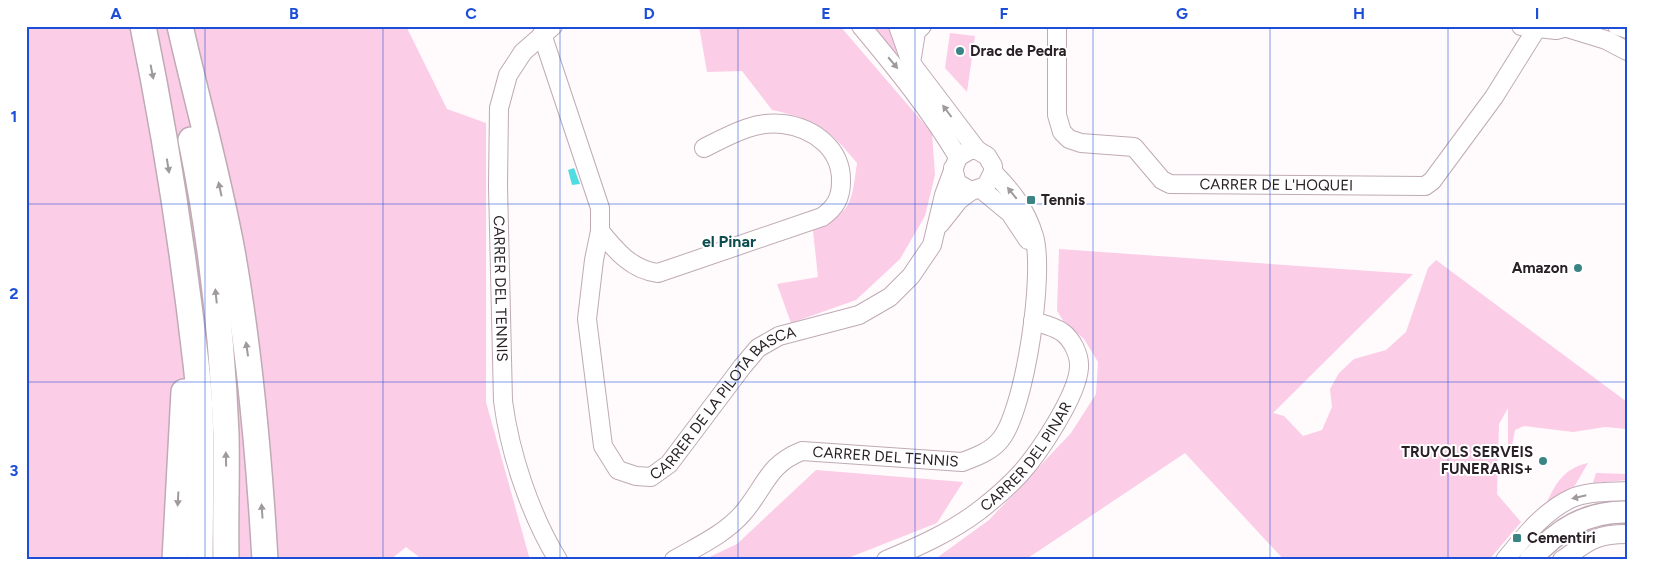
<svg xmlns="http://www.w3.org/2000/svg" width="1653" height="586" font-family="Figtree,sans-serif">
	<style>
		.green { fill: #fccde7 }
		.water { fill: #50dde2 }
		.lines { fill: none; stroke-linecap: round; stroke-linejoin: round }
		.minor-casing { stroke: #bfaab5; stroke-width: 20 }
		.major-casing { stroke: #bfaab5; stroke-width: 24 }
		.highway-casing { stroke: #bfaab5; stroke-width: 28 }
		.minor { stroke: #fff; stroke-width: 18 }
		.major { stroke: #fff; stroke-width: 21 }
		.highway { stroke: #fff; stroke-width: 25 }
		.oneway { fill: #9f9b9d }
		.grid { fill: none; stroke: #1d4ed8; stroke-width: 1; stroke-opacity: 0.55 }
		.poi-dot { fill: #3b8486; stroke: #fff; stroke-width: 2 }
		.labels { text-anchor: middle; stroke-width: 4; stroke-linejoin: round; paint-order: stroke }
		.poi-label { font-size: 15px; font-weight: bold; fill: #292126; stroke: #fff; text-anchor: start }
		.street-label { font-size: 15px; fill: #292126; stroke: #fff }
		.neighbourhood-label { font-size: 16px; font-weight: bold; fill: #0c4c4e; stroke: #fff }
		.neatline { fill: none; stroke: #1d4ed8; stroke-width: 2 }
		.grid-label { font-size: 16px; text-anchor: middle; font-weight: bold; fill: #1d4ed8 }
	</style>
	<rect width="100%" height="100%" fill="#fffafc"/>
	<g class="green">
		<path d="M26,26H406L447,109L486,123V402L530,560H423L406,547L390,560H26Z"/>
		<path d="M699,26H840L932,133L935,175L925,216L900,259L856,300L791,323L777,284L818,277L813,231C853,210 851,205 857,163C827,127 817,120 772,110L742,71L707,72Z"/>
		<path d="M867,26H891L897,54L892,56Z"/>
		<path d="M950,33L975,36L967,92L945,68Z"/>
		<path d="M1059,249L1413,274L1273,413L1284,416L1303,436L1322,430L1332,407L1330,389L1339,373L1354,359L1386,350L1406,332L1428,268L1436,260L1627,402V429L1605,427L1573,432L1524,426L1515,430L1511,451L1508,453V408L1499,424L1497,494L1521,522L1489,560H1284L1185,453L1025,560H930L938,557L989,520L1071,433L1096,394L1098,362L1084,339L1064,322L1057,311Z"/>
		<path d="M1588,463L1574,487L1547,502C1556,482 1565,468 1588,463Z"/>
		<path d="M816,470L963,482L937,523L843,560H703L737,544Z"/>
		<path d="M1596,473L1627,474V480L1593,483Z"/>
	</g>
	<path class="water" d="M574,168L580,184L572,185L568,170Z"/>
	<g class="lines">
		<g class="minor-casing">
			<g id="minor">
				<path id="s1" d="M553,26L523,52L508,75L499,108L498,186L503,401C510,454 530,514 558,560"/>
				<path d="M861,26C896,68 930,110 958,157"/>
				<path d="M898,26L911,63L977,150"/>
				<path id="s2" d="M1057,26V115L1062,132L1069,139L1081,143L1134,147L1162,180L1170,184L1425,186L1432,181L1494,97L1537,28"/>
				<path d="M1521,26L1556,30L1571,26"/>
				<path d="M1617,26L1627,29"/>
				<path d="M1567,28L1606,40L1627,51"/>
				<path id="s3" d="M542,34L600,208V231L594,260L587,319L603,446L618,470L636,476L651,477L669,464L742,367L758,348L779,336L859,315L890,297L911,276L932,245L944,195L958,157L970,150H977L987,156L993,166V172L986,186L971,191L957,183L953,168"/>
				<path d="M911,63L916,32L922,26"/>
				<path d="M981,189L1010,213L1028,240"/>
				<path d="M940,224L959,200L971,191"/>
				<path d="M600,231C616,251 632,270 658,273L822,217C835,208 841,198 841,182C842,149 814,128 783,124C755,120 728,136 704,148"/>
				<path id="s4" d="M674,560C698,546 725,534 743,513C766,486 767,465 802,451L962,462C976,457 992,451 1001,439C1025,409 1045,273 1034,236C1026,210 1012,191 993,172"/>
				<path id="s5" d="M886,560C920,546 951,532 980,510C994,499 1008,487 1020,474C1039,453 1077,396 1079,368C1080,355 1072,339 1062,332C1053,326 1042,324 1033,321"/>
				<path d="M1505,560C1523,538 1543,512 1570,499C1586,491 1609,492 1627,491"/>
				<path d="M1562,560C1588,542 1594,534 1627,534"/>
			</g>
		</g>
		<g class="major-casing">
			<path id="major" d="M1530,560C1557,530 1586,511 1627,512"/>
		</g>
		<g class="highway-casing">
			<g id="highway">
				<path d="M143,26C166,138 183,250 196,363C204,428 200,495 200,560"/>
				<path d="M180,26C197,101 218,175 232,251C250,353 259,456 265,560"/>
				<path d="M191,140C211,237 222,335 226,434C227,476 225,518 226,560"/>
				<path d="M175,560L184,392"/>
			</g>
		</g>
		<use href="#minor" class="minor"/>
		<use href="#major" class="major"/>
		<use href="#highway" class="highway"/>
	</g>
	<defs><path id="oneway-solid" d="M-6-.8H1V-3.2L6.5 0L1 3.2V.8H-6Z" transform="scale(1.25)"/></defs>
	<g class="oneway">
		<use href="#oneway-solid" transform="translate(893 63) rotate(50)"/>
		<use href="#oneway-solid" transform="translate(152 72) rotate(79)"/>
		<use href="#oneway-solid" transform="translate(947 111) rotate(-127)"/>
		<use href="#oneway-solid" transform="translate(168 166) rotate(81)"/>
		<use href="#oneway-solid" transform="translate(220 189) rotate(-102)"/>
		<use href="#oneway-solid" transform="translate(1012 193) rotate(-129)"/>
		<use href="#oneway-solid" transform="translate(216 296) rotate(-96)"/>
		<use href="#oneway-solid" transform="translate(247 349) rotate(-98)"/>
		<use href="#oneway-solid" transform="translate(226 459) rotate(-91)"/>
		<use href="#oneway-solid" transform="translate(1579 497) rotate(167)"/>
		<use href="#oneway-solid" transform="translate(178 499) rotate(93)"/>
		<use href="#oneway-solid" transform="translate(262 511) rotate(-94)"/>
	</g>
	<path class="grid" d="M205,26V560M383,26V560M560,26V560M738,26V560M915,26V560M1093,26V560M1270,26V560M1448,26V560M26,204H1627M26,382H1627"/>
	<g class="poi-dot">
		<circle cx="960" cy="51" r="5"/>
		<rect x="1026" y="195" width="10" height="10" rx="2.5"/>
		<circle cx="1578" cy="268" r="5"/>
		<circle cx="1543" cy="461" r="5"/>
		<rect x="1512" y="533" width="10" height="10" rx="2.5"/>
	</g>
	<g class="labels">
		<g class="poi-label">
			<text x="970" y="56">Drac de Pedra</text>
			<text x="1041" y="205">Tennis</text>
			<text x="1568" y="273" text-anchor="end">Amazon</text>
			<text x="1533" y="457" text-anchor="end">TRUYOLS SERVEIS<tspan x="1533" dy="17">FUNERARIS+</tspan></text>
			<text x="1527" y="543">Cementiri</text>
		</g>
		<g class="street-label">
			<text dy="5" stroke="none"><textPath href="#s2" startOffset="341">CARRER DE L'HOQUEI</textPath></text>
			<text dy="5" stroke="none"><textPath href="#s1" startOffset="282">CARRER DEL TENNIS</textPath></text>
			<text dy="5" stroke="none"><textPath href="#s3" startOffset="591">CARRER DE LA PILOTA BASCA</textPath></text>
			<text dy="5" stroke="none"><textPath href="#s5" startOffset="178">CARRER DEL PINAR</textPath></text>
			<text dy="5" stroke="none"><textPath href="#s4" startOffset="255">CARRER DEL TENNIS</textPath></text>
		</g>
		<g class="neighbourhood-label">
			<text x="729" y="247">el Pinar</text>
		</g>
	</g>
	<rect width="1653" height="586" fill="none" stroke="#ffffff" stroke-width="55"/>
	<rect x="28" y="28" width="1598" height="530" class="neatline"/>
	<g class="grid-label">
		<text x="116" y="19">A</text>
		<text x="294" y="19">B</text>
		<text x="471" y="19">C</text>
		<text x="649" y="19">D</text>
		<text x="826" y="19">E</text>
		<text x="1004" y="19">F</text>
		<text x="1182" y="19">G</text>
		<text x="1359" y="19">H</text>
		<text x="1537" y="19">I</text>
		<text x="14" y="122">1</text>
		<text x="14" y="299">2</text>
		<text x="14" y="476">3</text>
	</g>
</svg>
